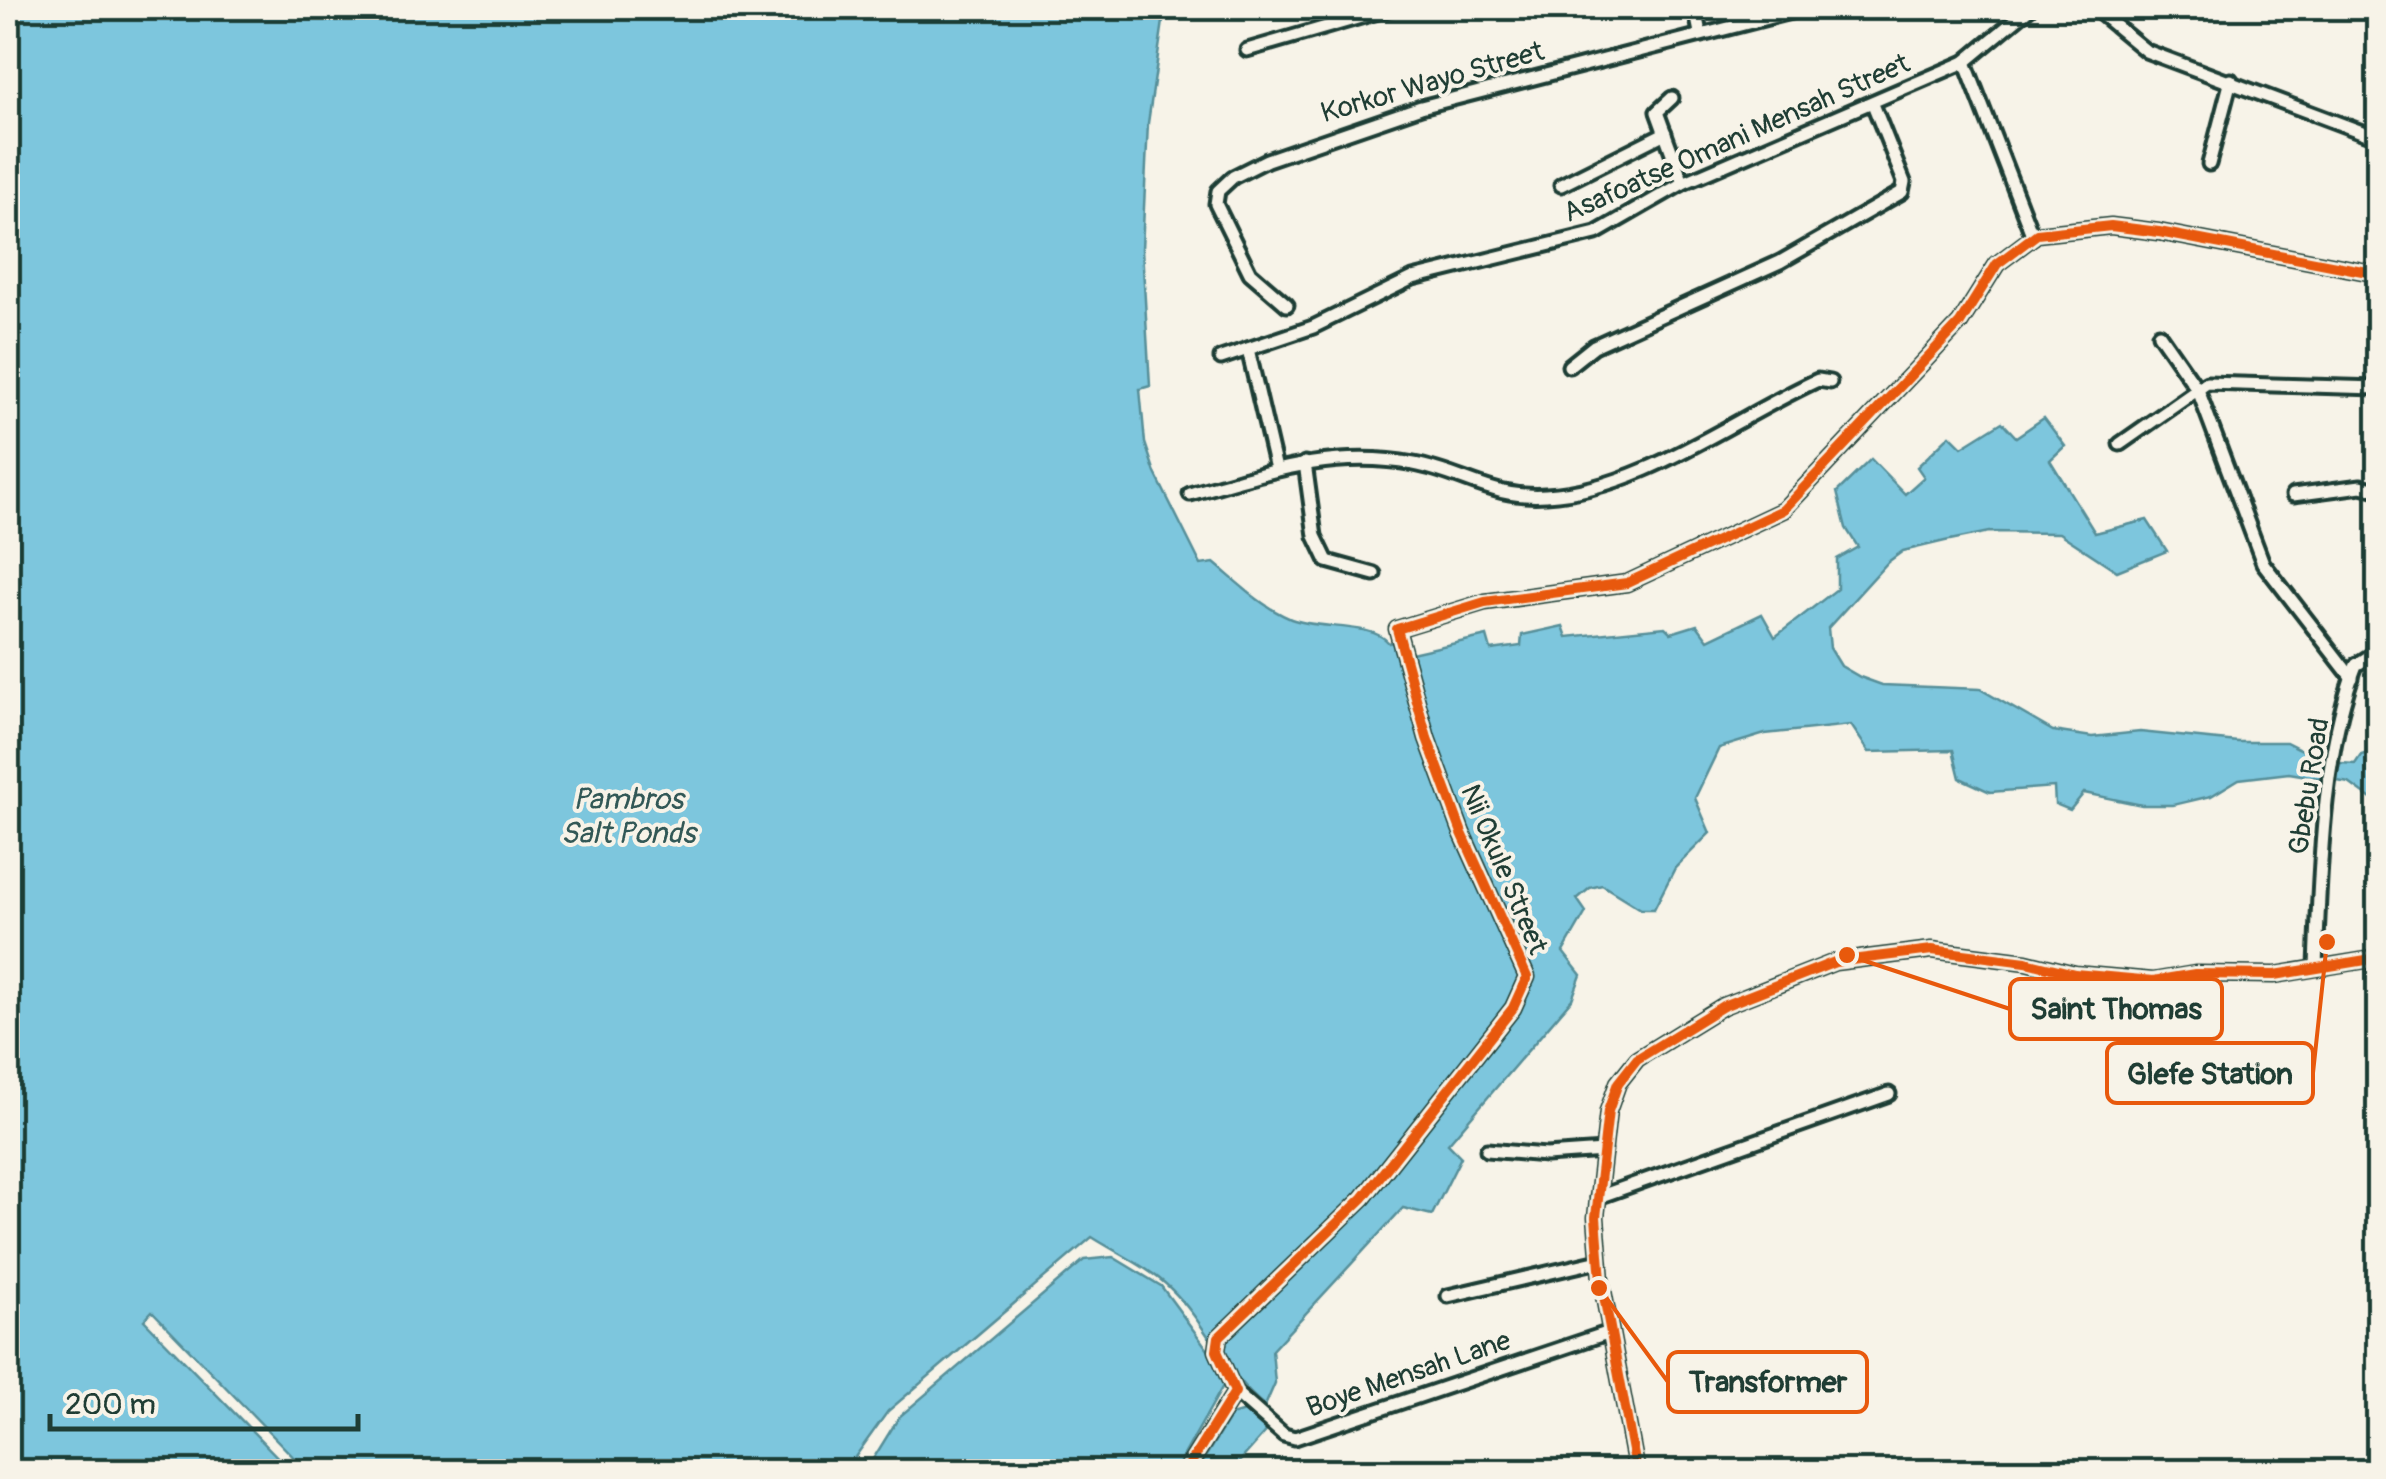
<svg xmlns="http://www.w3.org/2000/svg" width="2386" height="1479" font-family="Pangolin,sans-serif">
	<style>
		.water { fill: #7dc6dd; stroke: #578f99; stroke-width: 2.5 }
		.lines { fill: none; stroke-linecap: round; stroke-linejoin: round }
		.minor-casing { stroke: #1f3d34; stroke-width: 19 }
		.minor { stroke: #f7f3e8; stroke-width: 11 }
		.cycleway-casing { stroke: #f7f3e8; stroke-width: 16 }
		.cycleway { stroke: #e8590c; stroke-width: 10 }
		.labels { text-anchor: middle; stroke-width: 8; stroke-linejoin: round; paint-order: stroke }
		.street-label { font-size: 28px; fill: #1f3d34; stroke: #f7f3e8 }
		.water-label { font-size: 30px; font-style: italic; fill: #325856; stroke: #f7f3e8 }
		.leader { fill: none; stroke: #e8590c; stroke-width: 4 }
		.callout-dot { fill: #e8590c; stroke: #f7f3e8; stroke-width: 4 }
		.callout { fill: #f7f3e8; stroke: #e8590c; stroke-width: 4 }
		.callout-label { font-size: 30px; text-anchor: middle; font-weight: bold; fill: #1f3d34 }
	</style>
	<rect width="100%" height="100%" fill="#f7f3e8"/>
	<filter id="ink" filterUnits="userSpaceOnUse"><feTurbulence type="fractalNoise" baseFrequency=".01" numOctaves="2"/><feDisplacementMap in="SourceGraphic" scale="20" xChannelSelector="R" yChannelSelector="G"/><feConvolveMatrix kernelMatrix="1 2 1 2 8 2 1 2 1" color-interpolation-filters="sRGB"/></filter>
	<g filter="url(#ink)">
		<g class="water">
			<path d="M8,8H1165L1148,123L1142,249L1150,386L1140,389L1145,443L1155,473L1201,565L1214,563C1238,583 1262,607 1291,619C1319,630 1372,622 1389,643L1402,639L1407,654L1487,636L1491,650L1521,646L1522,635L1563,626L1567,637L1665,627L1671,633L1697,625L1708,640L1762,614L1775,637L1837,589V559L1858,547L1846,528L1837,492L1871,459L1905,494L1924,477L1917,467L1950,435L1962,447L2002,422L2016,437L2044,418L2065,446L2050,460L2095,533L2147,520L2167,551L2117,571L2059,533L1989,532L1945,541L1903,551L1888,562L1828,628L1830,648L1841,666L1860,677L1882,685L1980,689L2053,731L2092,737L2140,732L2238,742H2286L2326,762L2355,764L2361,755L2378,750V804L2349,783L2289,773L2239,779L2211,796L2173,805H2142L2084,793L2070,810L2055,804L2054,787L1990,792L1960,778L1953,750L1869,752L1851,725L1765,734L1719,748L1695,798L1710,833L1675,868L1654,909H1641L1602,885L1590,888L1577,899L1586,912L1563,952L1581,975L1572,999L1448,1144L1461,1157L1432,1215L1403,1208L1272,1350L1275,1383L1265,1406C1226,1376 1207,1324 1171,1289C1150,1268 1117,1253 1092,1237L888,1411L845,1471H307L152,1311L144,1320L291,1471L8,1472Z"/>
			<path d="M1113,1257L1161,1286L1222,1369L1224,1384L1175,1471L865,1472L899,1417L1084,1260Z"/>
			<path d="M1251,1409L1270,1427L1231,1471L1196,1472L1231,1415Z"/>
		</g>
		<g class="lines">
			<g class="minor-casing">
				<g id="minor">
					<path d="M1695,8L1700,33"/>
					<path d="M2094,8L2146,51L2378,138"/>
					<path d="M2367,8L2378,10"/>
					<path d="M1247,50L1392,8"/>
					<path d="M1965,62L2033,237"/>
					<path d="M1672,98L1657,112L1683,183"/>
					<path d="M2209,164L2231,80"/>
					<path d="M1561,185L1665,133"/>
					<path d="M1287,305L1250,273L1216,204L1218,191L1233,177L1267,160L1421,107L1806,8"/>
					<path d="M2159,334L2198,390L2263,563L2352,678"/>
					<path d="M1248,349L1276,469"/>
					<path d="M1221,358L1313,327L1413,278L1596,233L1683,183L1965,62L2030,8"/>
					<path d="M1569,366L1594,346L1780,262L1902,192L1904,182L1873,104"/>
					<path d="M2120,444L2207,383L2378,388"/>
					<path d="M1305,463L1315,536L1327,561L1374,574"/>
					<path d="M1190,494C1268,472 1333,449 1414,464C1463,473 1492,499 1546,495C1641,490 1734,418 1818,380L1830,382"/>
					<path d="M2293,495L2361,486L2378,490"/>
					<path d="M2372,959L2378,982"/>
					<path d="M2316,966C2320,872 2322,753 2356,665L2378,651"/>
					<path d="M1487,1150L1546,1155L1604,1151"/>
					<path d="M1598,1197L1889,1094"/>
					<path d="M1448,1296L1599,1261"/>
					<path d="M1235,1392L1284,1435L1295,1438L1610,1332"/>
					<path d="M1185,1472L1235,1392L1217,1351L1219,1337L1363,1198L1513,1008L1527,977L1462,833L1427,738L1397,629L1485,602L1627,583L1783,510L1960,323L1997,264L2037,234L2111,226L2159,232L2378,274"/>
					<path d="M1637,1472L1601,1280L1596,1217L1608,1111L1618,1083L1637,1059L1723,1006L1835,962L1932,950L2026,962L2075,974L2153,981L2195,974L2275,975L2378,958"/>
				</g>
			</g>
			<use href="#minor" class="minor"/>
			<g class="cycleway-casing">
				<g id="cycleway">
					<path d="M1185,1472L1235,1392L1217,1351L1219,1337L1363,1198L1513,1008L1527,977L1462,833L1427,738L1397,629L1485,602L1627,583L1783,510L1960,323L1997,264L2037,234L2111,226L2159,232L2378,274"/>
					<path d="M1637,1472L1601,1280L1596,1217L1608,1111L1618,1083L1637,1059L1723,1006L1835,962L1932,950L2026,962L2075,974L2153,981L2195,974L2275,975L2378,958"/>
				</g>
			</g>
			<use href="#cycleway" class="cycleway"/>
		</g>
	</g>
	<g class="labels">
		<g class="street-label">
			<text transform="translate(1432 81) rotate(-16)" y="10">Korkor Wayo Street</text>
			<text transform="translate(1736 137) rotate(-24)" y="10">Asafoatse Omani Mensah Street</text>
			<text transform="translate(2308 786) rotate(-81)" y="10">Gbebu Road</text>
			<text transform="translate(1505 869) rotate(67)" y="10">Nii Okule Street</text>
			<text transform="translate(1408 1373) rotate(-19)" y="10">Boye Mensah Lane</text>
		</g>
		<g class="water-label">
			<text x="628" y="809">Pambros<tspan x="628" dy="34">Salt Ponds</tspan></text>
		</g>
	</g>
	<path class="leader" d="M1847 955L2010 1009M2327 942L2313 1073M1599 1288L1668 1382"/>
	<g class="callout-dot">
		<circle cx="1847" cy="955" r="10"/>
		<circle cx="2327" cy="942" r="10"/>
		<circle cx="1599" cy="1288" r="10"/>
	</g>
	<g class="callout">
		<rect x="2010" y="979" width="212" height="60" rx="10"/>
		<rect x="2107" y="1043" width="206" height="60" rx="10"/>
		<rect x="1668" y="1352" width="199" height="60" rx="10"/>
	</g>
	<g class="callout-label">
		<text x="2116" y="1019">Saint Thomas</text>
		<text x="2210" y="1084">Glefe Station</text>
		<text x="1768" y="1392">Transformer</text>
	</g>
	<rect width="2386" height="1479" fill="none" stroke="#f7f3e8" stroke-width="40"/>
	<rect x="20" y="20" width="2346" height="1439" fill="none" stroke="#1f3d34" stroke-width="4" filter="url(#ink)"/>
	<path d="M50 1414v15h308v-15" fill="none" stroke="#1f3d34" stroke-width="5"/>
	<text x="65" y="1414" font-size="30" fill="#1f3d34" stroke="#f7f3e8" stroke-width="8" paint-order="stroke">200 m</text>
</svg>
